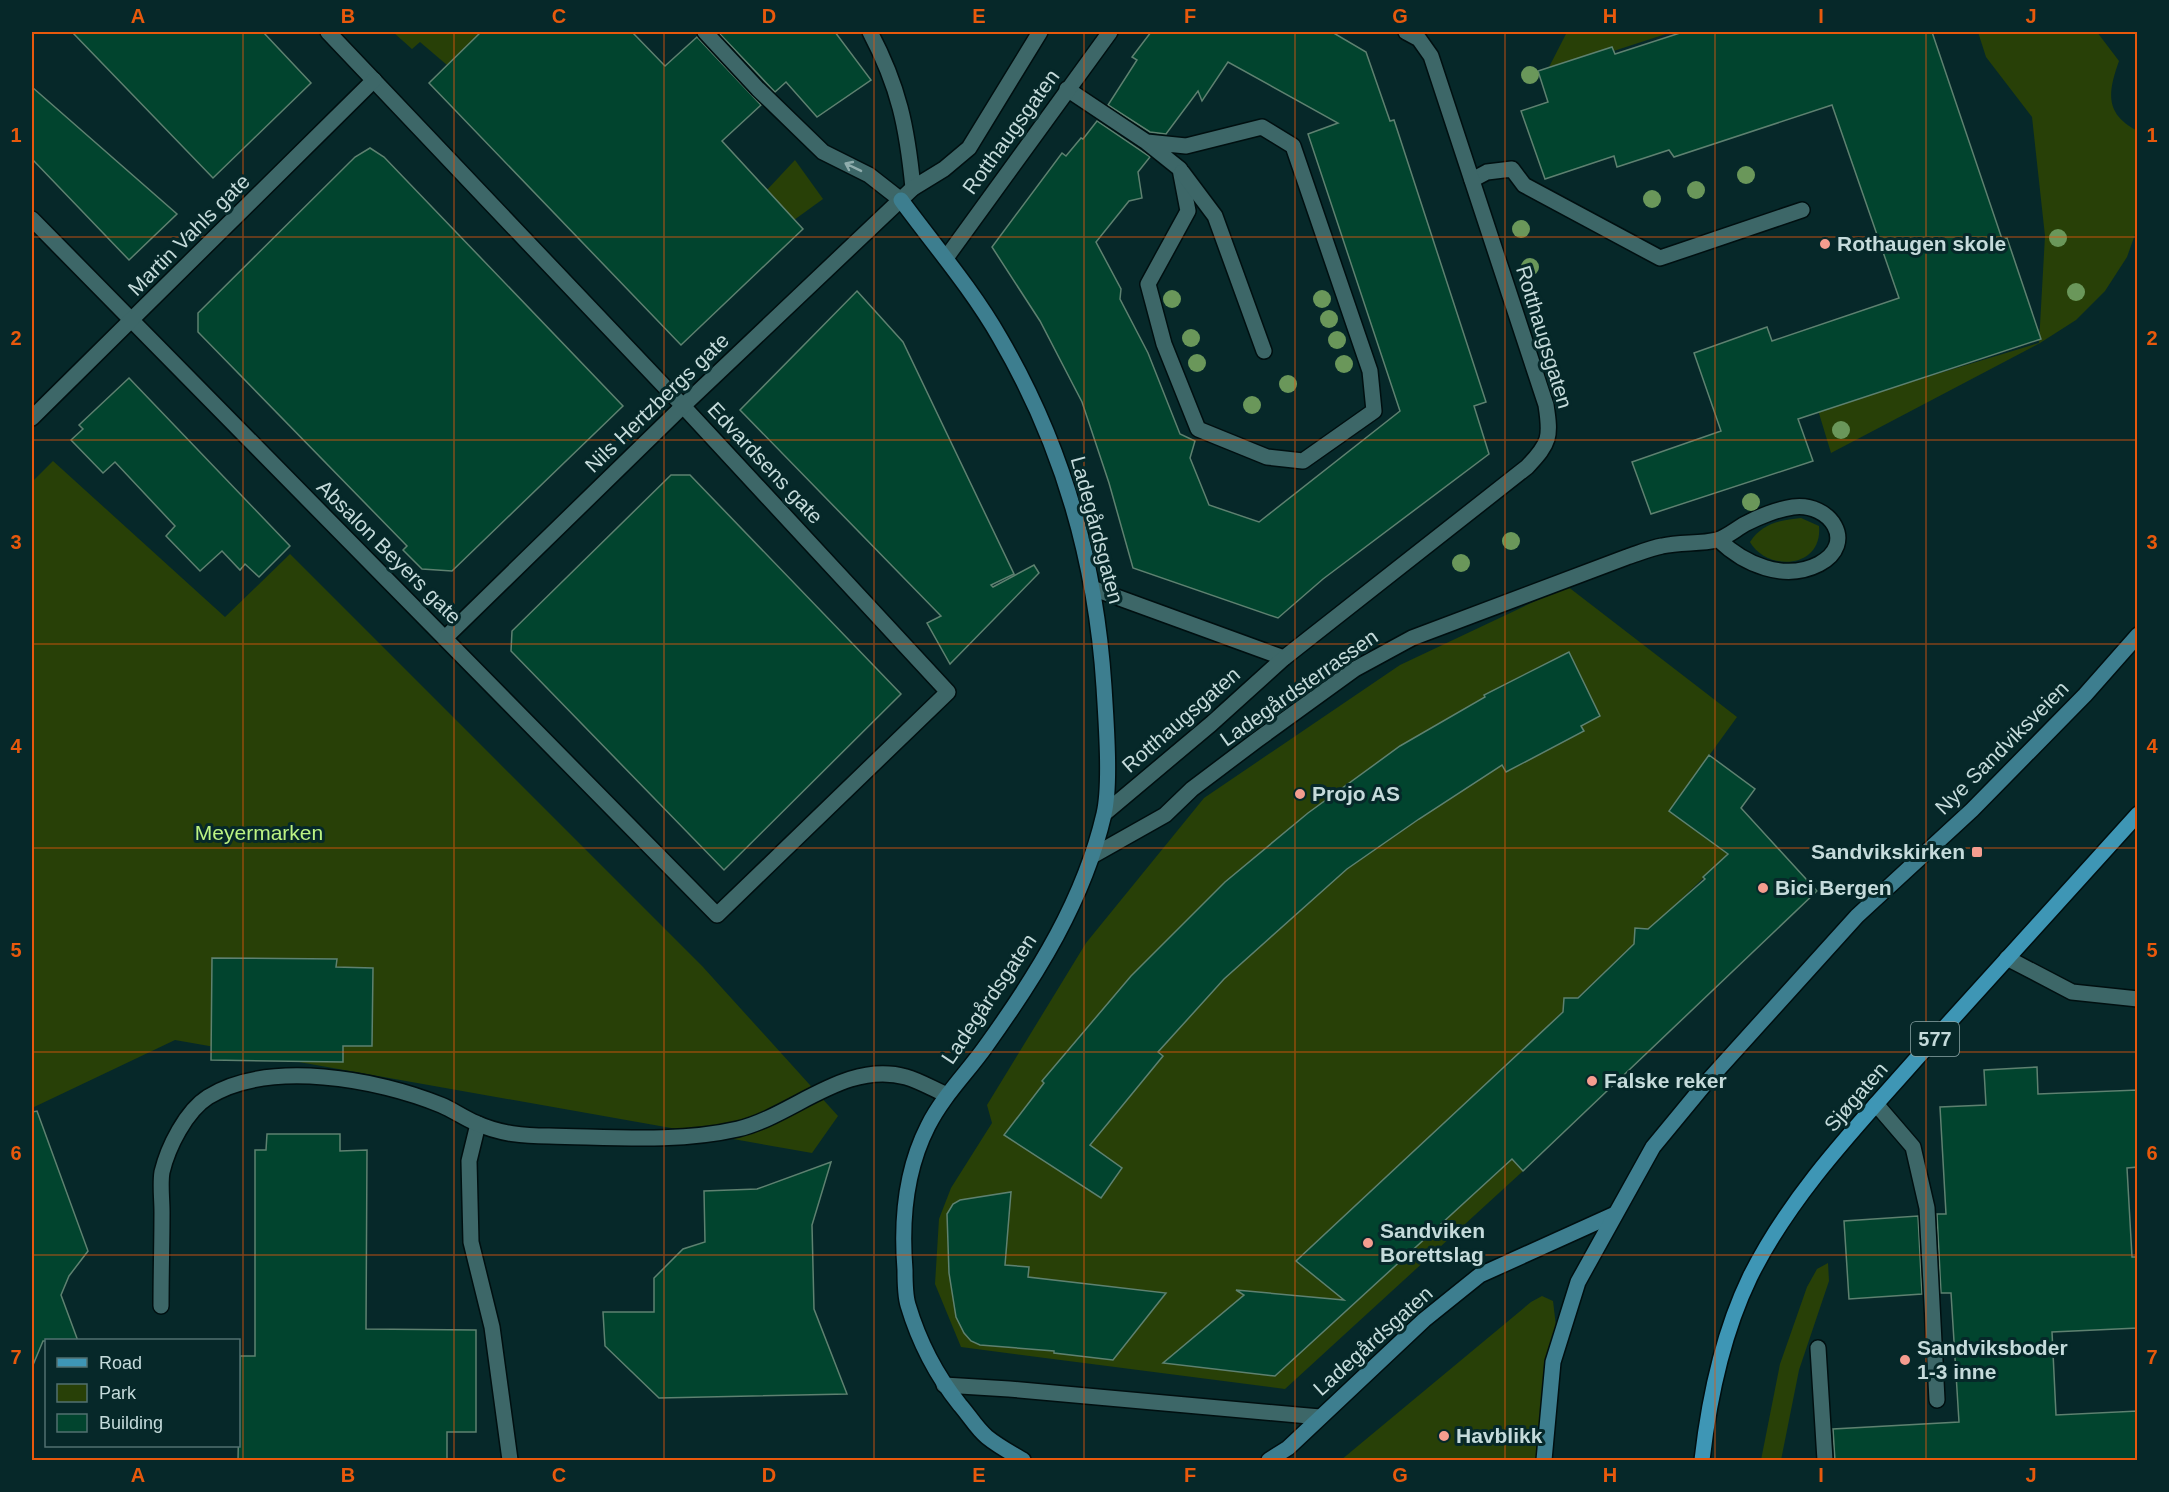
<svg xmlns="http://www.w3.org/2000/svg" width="2169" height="1492" font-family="Helvetica,sans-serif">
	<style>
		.green { fill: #284007 }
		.building { fill: #01442e; stroke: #5e8170; stroke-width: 1.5 }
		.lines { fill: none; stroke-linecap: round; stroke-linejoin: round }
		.lane-casing { stroke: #000f10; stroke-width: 18 }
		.street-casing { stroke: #000f10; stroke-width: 18 }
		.secondary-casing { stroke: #000f10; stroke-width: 18 }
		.primary-casing { stroke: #000f10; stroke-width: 18 }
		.lane { stroke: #3d6768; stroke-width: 15 }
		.street { stroke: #3d6768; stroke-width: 15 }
		.secondary { stroke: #3d7e8f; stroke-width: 15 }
		.primary { stroke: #3e96b5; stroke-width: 15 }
		.tree { fill: #6a975a }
		.oneway { stroke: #8fadad }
		.grid { fill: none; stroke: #e8590c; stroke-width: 1.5; stroke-opacity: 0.55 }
		.poi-dot { fill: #f59d8f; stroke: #062829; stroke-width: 2 }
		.labels { text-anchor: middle; stroke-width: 6; stroke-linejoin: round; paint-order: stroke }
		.shield { fill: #062829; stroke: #8ca5a6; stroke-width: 1.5 }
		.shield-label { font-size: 20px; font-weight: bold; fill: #c5dbdb }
		.street-label { font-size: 21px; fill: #c5dbdb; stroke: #062829 }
		.poi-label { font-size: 21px; font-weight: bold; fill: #c5dbdb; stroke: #062829; text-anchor: start }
		.park-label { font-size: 21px; fill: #bcf283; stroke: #062829 }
		.neatline { fill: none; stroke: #e8590c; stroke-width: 2 }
		.grid-label { font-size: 20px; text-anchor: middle; font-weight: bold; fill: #e8590c }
	</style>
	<rect width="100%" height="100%" fill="#062829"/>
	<g class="green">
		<path d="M393,32H481L447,65L420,42L412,49Z"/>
		<path d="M1567,32H1672L1546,73Z"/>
		<path d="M1978,32H2097L2119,61C2108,92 2104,114 2138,131L2137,229L2127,257L2105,291L2076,320L2040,343L1831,453L1818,410L2039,343L2045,236L2032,117L1986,57Z"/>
		<path d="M795,160L823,199L794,220L766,191Z"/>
		<path d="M53,461L225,617L290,554L703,967L838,1116L812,1153L175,1040L32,1108V482Z"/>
		<path d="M1801,518L1819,526C1823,569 1767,572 1750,542C1762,523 1781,520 1801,518Z"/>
		<path d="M1567,586L1737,717L1669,811L1714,844L1734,849L1463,1106L1523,1171L1285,1389L961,1347L935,1284L939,1219L951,1188L992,1123L987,1105L1086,943L1204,798L1400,665Z"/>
		<path d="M1828,1263L1829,1281L1799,1370L1781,1460H1761L1780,1364L1807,1287L1817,1269Z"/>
		<path d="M1542,1296L1553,1301L1556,1326L1546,1368L1541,1460H1341L1531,1302Z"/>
	</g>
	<g class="building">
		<path d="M72,32H263L311,83L213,178Z"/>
		<path d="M481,32H632L665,66L697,37L761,105L722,141L803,229L681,345L429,83Z"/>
		<path d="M718,32H835L871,80L817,117L786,82L775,92Z"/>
		<path d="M1151,32H1332L1366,52L1390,121L1394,120L1486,402L1474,406L1489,454L1323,579L1278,618L1133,568L1109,483L1082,402L1040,321L992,247L1062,153L1066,156L1081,138L1083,139L1097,121L1150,157L1138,172L1142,198L1129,201L1096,242L1121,289L1120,299L1148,353L1180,434L1195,441L1190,458L1209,505L1259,522L1400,411L1308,134L1338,123L1228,62L1202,101L1198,91L1166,134L1150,132L1108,105L1137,60L1132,57Z"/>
		<path d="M1683,32H1932L2002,239L2007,238L2041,339L1798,419L1813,461L1651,514L1632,462L1721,431L1694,353L1767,327L1772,341L1899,298L1832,105L1674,157L1669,150L1617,167L1614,156L1545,179L1521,111L1548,102L1538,71L1612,47L1615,54Z"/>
		<path d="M32,87L177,214L129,260L32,159Z"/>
		<path d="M370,148L384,157L623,406L452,571L422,569L403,550L407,546L198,332V313L355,157Z"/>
		<path d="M857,291L903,342L1014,574L991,585L993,587L1034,565L1039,573L950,664L927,623L941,616L740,410Z"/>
		<path d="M129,378L290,546L259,577L245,564L240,570L222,551L200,571L166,536L175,526L115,462L103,473L71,440L83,429L79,425Z"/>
		<path d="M671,475H690L901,694L724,870L511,651L512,631Z"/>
		<path d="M1569,652L1600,716L1581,726L1584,731L1506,772L1502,765L1419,819L1347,869L1224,979L1158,1052L1163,1056L1090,1145L1122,1168L1101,1198L1004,1135L1044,1083L1042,1081L1131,976L1225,882L1308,813L1400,746L1485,697L1484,695Z"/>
		<path d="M1709,755L1755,789L1741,808L1817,891L1523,1171L1512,1159L1275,1376L1163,1363L1244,1295L1236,1290L1344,1300L1296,1261L1563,1012L1564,998H1578L1634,944L1635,928L1648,929L1705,879L1703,877L1728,854L1669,811Z"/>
		<path d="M212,958L337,959L336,967L373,968L372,1046H343V1062L211,1060Z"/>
		<path d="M2037,1067L2038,1094L2138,1090V1167L2127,1168L2132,1257H2138V1328L2052,1332L2056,1415L2138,1411V1461H1835L1833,1429L1959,1422L1951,1293H1941L1937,1214H1946L1940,1107L1986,1105L1984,1070Z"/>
		<path d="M37,1111L88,1251L69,1276L61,1295L78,1341H43L33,1365L32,1112Z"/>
		<path d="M267,1134H340V1151L367,1150L366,1329L476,1330V1432H447V1461H238L240,1356H255V1150H266Z"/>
		<path d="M831,1162L812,1225L814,1309L847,1394L659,1398L605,1346L603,1312H654V1278L683,1249L705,1242L704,1191L757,1189Z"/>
		<path d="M1011,1192L1005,1265L1029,1267L1028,1277L1166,1293L1113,1360L1054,1353V1351L980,1345L971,1341L964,1333L956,1317L949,1273L947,1214L953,1204L960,1200Z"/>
		<path d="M1918,1216L1922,1294L1849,1299L1844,1221Z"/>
	</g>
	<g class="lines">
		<g class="lane-casing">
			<g id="lane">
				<path d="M1067,89L1145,141L1147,142L1186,146L1262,127L1293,146L1370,371L1374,411L1303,461L1267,457L1198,429L1164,344L1148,284L1188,211L1180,169L1145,141"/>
				<path d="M1182,172L1215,216L1264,351"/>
				<path d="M1472,180L1487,172L1512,169L1524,185L1660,258L1802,210"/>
				<path d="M1094,855L1165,815L1192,789L1257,740L1355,669L1412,638L1627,557C1639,553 1651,548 1662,546C1680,542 1700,544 1717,540C1727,537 1736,529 1745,524C1758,517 1778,509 1793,507C1830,502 1858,543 1819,564C1784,582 1744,564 1719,540"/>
				<path d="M2007,958L2072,992L2138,999"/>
				<path d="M1876,1104L1913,1147L1927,1208L1937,1400"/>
				<path d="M478,1124L469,1161L471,1242L492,1327L510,1460"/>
				<path d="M161,1306C161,1275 162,1243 162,1212C162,1199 160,1184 162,1172C168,1147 186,1111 208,1097C269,1059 378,1079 441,1105C453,1110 464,1118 476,1123C500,1134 524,1136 549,1136C612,1137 677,1143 738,1129C793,1116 845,1060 906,1077C920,1081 933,1089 947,1095"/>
				<path d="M1818,1348L1825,1460"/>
				<path d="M944,1385L1009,1389L1320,1417"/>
			</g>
		</g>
		<g class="street-casing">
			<g id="street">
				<path d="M705,32L758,89L823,152L869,175L901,200"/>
				<path d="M870,32C899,87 907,127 913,188"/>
				<path d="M32,219L717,915L948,692L683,406L328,32"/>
				<path d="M946,258L1110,32"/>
				<path d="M32,418L374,80"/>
				<path d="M1092,588L1284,658"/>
				<path d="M445,638L683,406L913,188L944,169L969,148L1040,32"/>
				<path d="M1105,813L1211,724L1284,658L1527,467C1550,443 1551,437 1546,405L1431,56L1419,39L1406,32"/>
			</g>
		</g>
		<g class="secondary-casing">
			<g id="secondary">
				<path d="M901,200C934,245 972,289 1000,338C1063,446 1096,563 1104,687C1106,720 1111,784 1104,814C1084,900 1037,975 986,1046C967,1073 943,1096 928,1126C905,1171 901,1221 905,1270C905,1282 905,1295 908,1305C919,1342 936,1375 960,1405C969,1415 977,1429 987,1437C998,1446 1011,1453 1023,1460"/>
				<path d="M1269,1460L1288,1448L1424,1320L1480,1275L1615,1214"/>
				<path d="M1544,1460L1553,1362L1578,1282L1653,1147L1705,1084L1857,916L1972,810L2085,695L2138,635"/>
			</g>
		</g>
		<g class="primary-casing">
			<path id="primary" d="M1702,1460C1709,1399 1723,1333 1750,1277C1791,1194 1858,1125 1918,1057C1991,976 2064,895 2138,814"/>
		</g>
		<use href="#lane" class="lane"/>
		<use href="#street" class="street"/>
		<use href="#secondary" class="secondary"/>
		<use href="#primary" class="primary"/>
	</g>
	<g class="tree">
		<circle cx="1530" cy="75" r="9"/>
		<circle cx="1746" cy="175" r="9"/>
		<circle cx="1696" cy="190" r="9"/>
		<circle cx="1652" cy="199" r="9"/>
		<circle cx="1521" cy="229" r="9"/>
		<circle cx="2058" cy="238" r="9"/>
		<circle cx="1530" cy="267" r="9"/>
		<circle cx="2076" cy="292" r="9"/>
		<circle cx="1172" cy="299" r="9"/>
		<circle cx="1322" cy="299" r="9"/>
		<circle cx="1329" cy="319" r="9"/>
		<circle cx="1191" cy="338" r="9"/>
		<circle cx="1337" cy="340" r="9"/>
		<circle cx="1197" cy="363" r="9"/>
		<circle cx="1344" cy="364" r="9"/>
		<circle cx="1288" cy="384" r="9"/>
		<circle cx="1252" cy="405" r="9"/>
		<circle cx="1841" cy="430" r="9"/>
		<circle cx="1751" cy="502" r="9"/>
		<circle cx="1511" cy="541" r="9"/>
		<circle cx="1461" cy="563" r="9"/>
	</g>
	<defs><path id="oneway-shaft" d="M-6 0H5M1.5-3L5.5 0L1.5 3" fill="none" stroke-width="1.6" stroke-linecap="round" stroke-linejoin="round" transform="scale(1.5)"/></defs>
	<use class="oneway" href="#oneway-shaft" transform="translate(853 167) rotate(-154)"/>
	<path class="grid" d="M243,32V1460M454,32V1460M664,32V1460M874,32V1460M1084,32V1460M1295,32V1460M1505,32V1460M1715,32V1460M1926,32V1460M32,237H2138M32,440H2138M32,644H2138M32,848H2138M32,1052H2138M32,1255H2138"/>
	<g class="poi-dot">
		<circle cx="1825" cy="244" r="6"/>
		<circle cx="1300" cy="794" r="6"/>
		<rect x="1971" y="846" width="12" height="12" rx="3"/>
		<circle cx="1763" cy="888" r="6"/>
		<circle cx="1592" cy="1081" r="6"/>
		<circle cx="1368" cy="1243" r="6"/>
		<circle cx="1905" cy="1360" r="6"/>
		<circle cx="1444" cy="1436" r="6"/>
	</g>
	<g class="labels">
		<rect class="shield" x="1911" y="1022" width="48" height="34" rx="4.5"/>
		<g class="shield-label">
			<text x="1935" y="1046">577</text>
		</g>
		<g class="street-label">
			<text transform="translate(1011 132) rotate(-54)" y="7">Rotthaugsgaten</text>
			<text transform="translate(189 235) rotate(-45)" y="7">Martin Vahls gate</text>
			<text transform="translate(1544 337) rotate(73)" y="7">Rotthaugsgaten</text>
			<text transform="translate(657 403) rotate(-44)" y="7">Nils Hertzbergs gate</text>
			<text transform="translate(765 463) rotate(47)" y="7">Edvardsens gate</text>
			<text transform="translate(1097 530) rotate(75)" y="7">Ladegårdsgaten</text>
			<text transform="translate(389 552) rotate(45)" y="7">Absalon Beyers gate</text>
			<text transform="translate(1299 688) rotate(-35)" y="7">Ladegårdsterrassen</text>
			<text transform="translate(1181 720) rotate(-41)" y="7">Rotthaugsgaten</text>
			<text transform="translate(2002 748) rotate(-45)" y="7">Nye Sandviksveien</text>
			<text transform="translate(989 999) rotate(-56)" y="7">Ladegårdsgaten</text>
			<text transform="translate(1856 1097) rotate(-49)" y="7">Sjøgaten</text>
			<text transform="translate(1373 1341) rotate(-42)" y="7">Ladegårdsgaten</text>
		</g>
		<g class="poi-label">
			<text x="1837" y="251">Rothaugen skole</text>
			<text x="1312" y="801">Projo AS</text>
			<text x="1965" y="859" text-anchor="end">Sandvikskirken</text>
			<text x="1775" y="895">Bici Bergen</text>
			<text x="1604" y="1088">Falske reker</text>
			<text x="1380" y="1238">Sandviken<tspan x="1380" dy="24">Borettslag</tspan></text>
			<text x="1917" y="1355">Sandviksboder<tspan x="1917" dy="24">1-3 inne</tspan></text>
			<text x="1456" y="1443">Havblikk</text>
		</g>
		<g class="park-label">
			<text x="259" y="840">Meyermarken</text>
		</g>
	</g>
	<rect width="2169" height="1492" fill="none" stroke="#062829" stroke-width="66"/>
	<rect x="45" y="1339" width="195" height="108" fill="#062829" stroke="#527070" stroke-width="1.5"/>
	<rect x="57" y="1358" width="30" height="9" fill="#3e96b5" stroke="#527070" stroke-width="1.5"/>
	<text x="99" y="1369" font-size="18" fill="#c5dbdb">Road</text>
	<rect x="57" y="1384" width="30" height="18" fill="#284007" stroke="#527070" stroke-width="1.5"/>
	<text x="99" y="1399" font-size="18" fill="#c5dbdb">Park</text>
	<rect x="57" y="1414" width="30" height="18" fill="#01442e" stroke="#527070" stroke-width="1.5"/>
	<text x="99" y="1429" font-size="18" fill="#c5dbdb">Building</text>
	<rect x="33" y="33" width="2103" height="1426" class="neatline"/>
	<g class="grid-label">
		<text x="138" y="23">A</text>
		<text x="348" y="23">B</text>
		<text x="559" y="23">C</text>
		<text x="769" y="23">D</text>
		<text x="979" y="23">E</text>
		<text x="1190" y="23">F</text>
		<text x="1400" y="23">G</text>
		<text x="1610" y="23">H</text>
		<text x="1821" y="23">I</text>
		<text x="2031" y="23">J</text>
		<text x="16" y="142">1</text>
		<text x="2152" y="142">1</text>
		<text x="16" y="345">2</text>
		<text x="2152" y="345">2</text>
		<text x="16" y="549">3</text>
		<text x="2152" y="549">3</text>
		<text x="16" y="753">4</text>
		<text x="2152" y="753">4</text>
		<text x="16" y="957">5</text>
		<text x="2152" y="957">5</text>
		<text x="16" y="1160">6</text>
		<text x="2152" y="1160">6</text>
		<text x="16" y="1364">7</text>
		<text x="2152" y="1364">7</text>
		<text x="138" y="1482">A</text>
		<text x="348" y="1482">B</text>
		<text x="559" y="1482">C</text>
		<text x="769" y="1482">D</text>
		<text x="979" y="1482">E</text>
		<text x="1190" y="1482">F</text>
		<text x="1400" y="1482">G</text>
		<text x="1610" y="1482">H</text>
		<text x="1821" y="1482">I</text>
		<text x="2031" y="1482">J</text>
	</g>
</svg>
